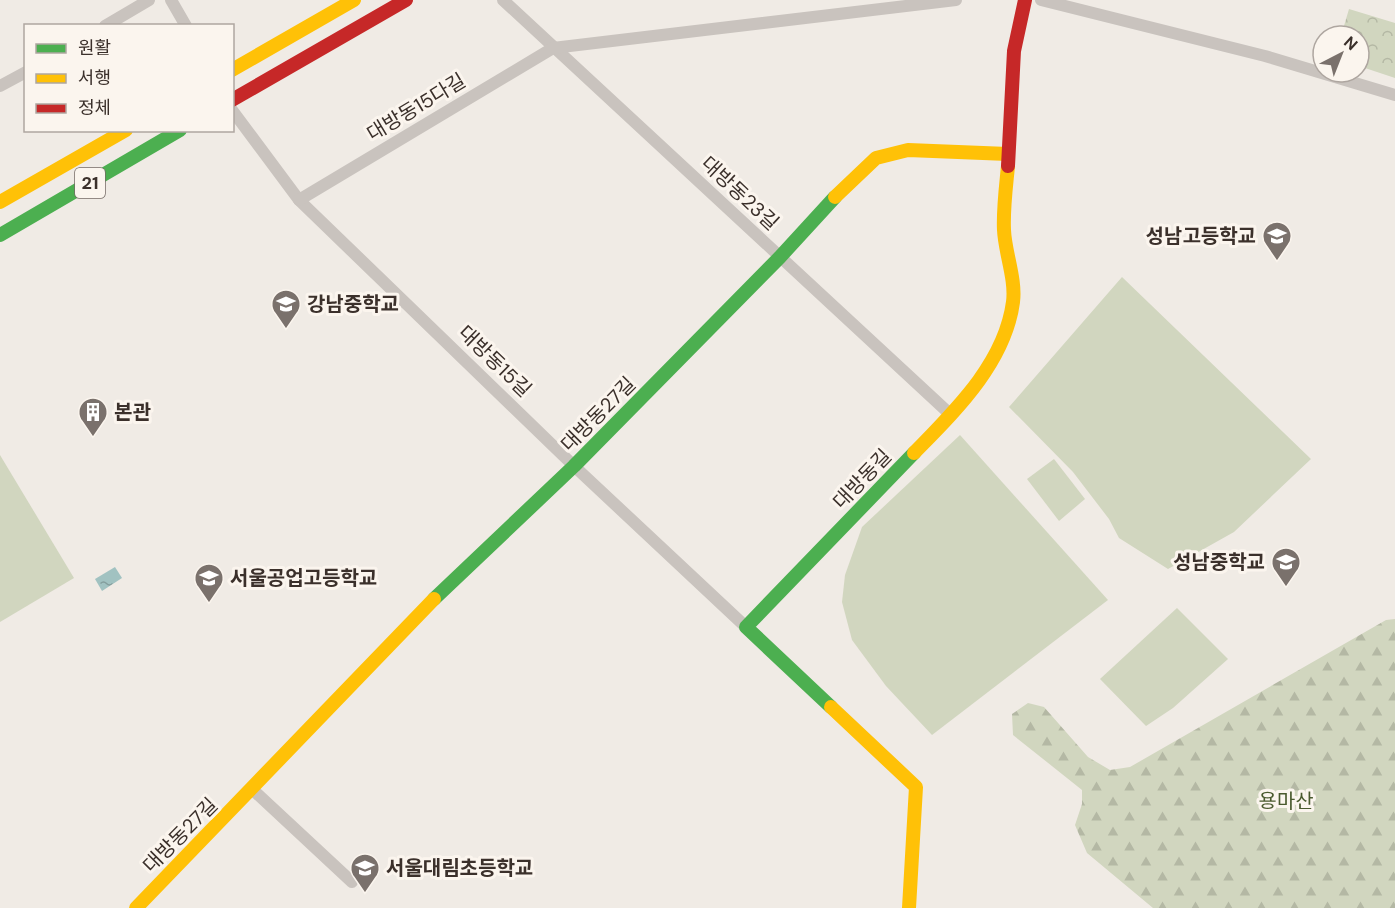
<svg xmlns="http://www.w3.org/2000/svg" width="1395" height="908" font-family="'DM Sans','Noto Sans KR',sans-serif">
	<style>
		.forest { fill: url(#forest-firs) }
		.park { fill: url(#park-crowns) }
		.pitch { fill: #d1d6bf }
		.water { fill: url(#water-ripples) }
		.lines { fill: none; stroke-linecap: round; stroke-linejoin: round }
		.street { stroke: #c9c3be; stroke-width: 12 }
		.fast { stroke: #4caf50; stroke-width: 14 }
		.slow { stroke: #ffc107; stroke-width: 14 }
		.jam { stroke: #c62828; stroke-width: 14 }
		.labels { text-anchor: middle; stroke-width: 6; stroke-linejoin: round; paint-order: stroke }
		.shield { fill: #fbf5ee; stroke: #756b66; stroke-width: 1.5 }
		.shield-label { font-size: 18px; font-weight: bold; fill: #3b302b }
		.street-label { font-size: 20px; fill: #3b302b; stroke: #fbf5ee }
		.poi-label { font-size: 20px; font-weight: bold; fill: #3b302b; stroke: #fbf5ee; text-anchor: start }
		.park-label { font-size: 20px; fill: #4a5a2e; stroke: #fbf5ee }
	</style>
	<defs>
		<pattern id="forest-firs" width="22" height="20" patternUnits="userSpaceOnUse" patternTransform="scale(1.5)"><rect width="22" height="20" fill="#d1d6bf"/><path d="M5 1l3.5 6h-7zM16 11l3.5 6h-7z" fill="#b4b8a4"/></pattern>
		<pattern id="park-crowns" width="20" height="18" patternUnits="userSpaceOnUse" patternTransform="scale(1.5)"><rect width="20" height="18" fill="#d1d6bf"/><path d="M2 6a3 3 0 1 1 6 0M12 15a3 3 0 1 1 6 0" fill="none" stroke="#b4b8a4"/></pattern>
		<pattern id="water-ripples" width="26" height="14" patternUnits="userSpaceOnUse" patternTransform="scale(1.5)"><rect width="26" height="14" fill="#a1c2c1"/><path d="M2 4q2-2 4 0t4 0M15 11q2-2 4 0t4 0" fill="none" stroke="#849e9d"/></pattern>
	</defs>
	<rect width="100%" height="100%" fill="#f0ebe5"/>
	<path class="forest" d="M1395,619V908H1153L1087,853L1075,825L1082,804V790L1013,735L1012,714L1028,703L1044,707L1088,757L1110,770L1130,767L1386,620Z"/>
	<path class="park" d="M1349,9L1395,23V78L1359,66V36H1341Z"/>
	<g class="pitch">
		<path d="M1122,277L1311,459L1234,532L1168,569L1119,538L1109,519L1073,472L1009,407Z"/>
		<path d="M960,435L1108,600L932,735L886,686L852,640L842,602L845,575L862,527Z"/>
		<path d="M0,455L74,578L0,622Z"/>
		<path d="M1054,459L1085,499L1059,521L1027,479Z"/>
		<path d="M1177,608L1228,659L1173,708L1146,726L1100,679Z"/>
	</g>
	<path class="water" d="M115,567L122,578L102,591L95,579Z"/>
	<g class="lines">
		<g class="street">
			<path d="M171,0L186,26"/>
			<path d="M503,0L951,415"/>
			<path d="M1041,0L1265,56L1395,95"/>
			<path d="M105,26L149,0"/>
			<path d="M0,86L26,72"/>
			<path d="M232,110L299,200L574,466L746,627"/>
			<path d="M299,200L553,48L956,0"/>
			<path d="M253,790L352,882"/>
		</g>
		<g class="fast">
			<path d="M0,235L180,130"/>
			<path d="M434,599L574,466L780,257L835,197"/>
			<path d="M831,707L746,627L914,453"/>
		</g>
		<g class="slow">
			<path d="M232,70L354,0"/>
			<path d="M835,197L876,158L908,150L1008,154"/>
			<path d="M0,202L126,130"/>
			<path d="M914,453C955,411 1005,363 1013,302C1016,279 1005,253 1004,230C1003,209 1006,187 1008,166"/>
			<path d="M831,707L916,787L909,908"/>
			<path d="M136,908L434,599"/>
		</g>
		<g class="jam">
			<path d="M232,100L406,0"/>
			<path d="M1008,166L1014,51L1025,0"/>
		</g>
	</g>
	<defs>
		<g id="school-pin" transform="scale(1.5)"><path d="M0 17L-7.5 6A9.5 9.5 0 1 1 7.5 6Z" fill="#7a716c" stroke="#fbf5ee"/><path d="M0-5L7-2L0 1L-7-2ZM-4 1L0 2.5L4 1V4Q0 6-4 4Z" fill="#fff"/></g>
		<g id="building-pin" transform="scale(1.5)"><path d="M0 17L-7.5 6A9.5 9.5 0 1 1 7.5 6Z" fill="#7a716c" stroke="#fbf5ee"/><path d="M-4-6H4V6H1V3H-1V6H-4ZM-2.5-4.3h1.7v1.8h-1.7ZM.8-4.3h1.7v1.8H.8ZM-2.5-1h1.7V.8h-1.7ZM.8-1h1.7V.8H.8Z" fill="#fff"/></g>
	</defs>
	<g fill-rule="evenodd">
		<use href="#school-pin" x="1277" y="236"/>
		<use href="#school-pin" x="286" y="304"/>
		<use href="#building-pin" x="93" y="412"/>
		<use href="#school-pin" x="1286" y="562"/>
		<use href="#school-pin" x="209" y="578"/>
		<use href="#school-pin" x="365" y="868"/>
	</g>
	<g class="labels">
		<rect class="shield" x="75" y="168" width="30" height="30" rx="4.5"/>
		<g class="shield-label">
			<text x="90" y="189">21</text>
		</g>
		<g class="street-label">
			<text transform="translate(416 107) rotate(-31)" y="7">대방동15다길</text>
			<text transform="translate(740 193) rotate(43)" y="7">대방동23길</text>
			<text transform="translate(495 361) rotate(44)" y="7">대방동15길</text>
			<text transform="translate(598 414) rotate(-45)" y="7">대방동27길</text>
			<text transform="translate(862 479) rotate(-46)" y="7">대방동길</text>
			<text transform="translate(180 835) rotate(-45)" y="7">대방동27길</text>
		</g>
		<g class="poi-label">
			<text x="1256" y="243" text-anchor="end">성남고등학교</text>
			<text x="307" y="311">강남중학교</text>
			<text x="114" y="419">본관</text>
			<text x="1265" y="569" text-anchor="end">성남중학교</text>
			<text x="230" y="585">서울공업고등학교</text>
			<text x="386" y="875">서울대림초등학교</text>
		</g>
		<g class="park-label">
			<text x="1286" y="808">용마산</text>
		</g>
	</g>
	<rect x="24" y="24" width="210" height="108" fill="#fbf5ee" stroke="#aea6a0" stroke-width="1.5"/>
	<rect x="36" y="44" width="30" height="9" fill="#4caf50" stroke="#aea6a0" stroke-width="1.5"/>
	<text x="78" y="54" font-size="18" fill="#3b302b">원활</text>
	<rect x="36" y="74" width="30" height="9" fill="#ffc107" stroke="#aea6a0" stroke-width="1.5"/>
	<text x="78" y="84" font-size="18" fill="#3b302b">서행</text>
	<rect x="36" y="104" width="30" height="9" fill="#c62828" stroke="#aea6a0" stroke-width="1.5"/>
	<text x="78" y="114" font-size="18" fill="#3b302b">정체</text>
	<g transform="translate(1341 54) rotate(42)"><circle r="28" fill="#fbf5ee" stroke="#aea6a0" stroke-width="1.5"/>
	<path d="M0-4.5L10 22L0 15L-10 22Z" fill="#7a716c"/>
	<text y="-9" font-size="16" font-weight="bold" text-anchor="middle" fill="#3b302b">N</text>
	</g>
</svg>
